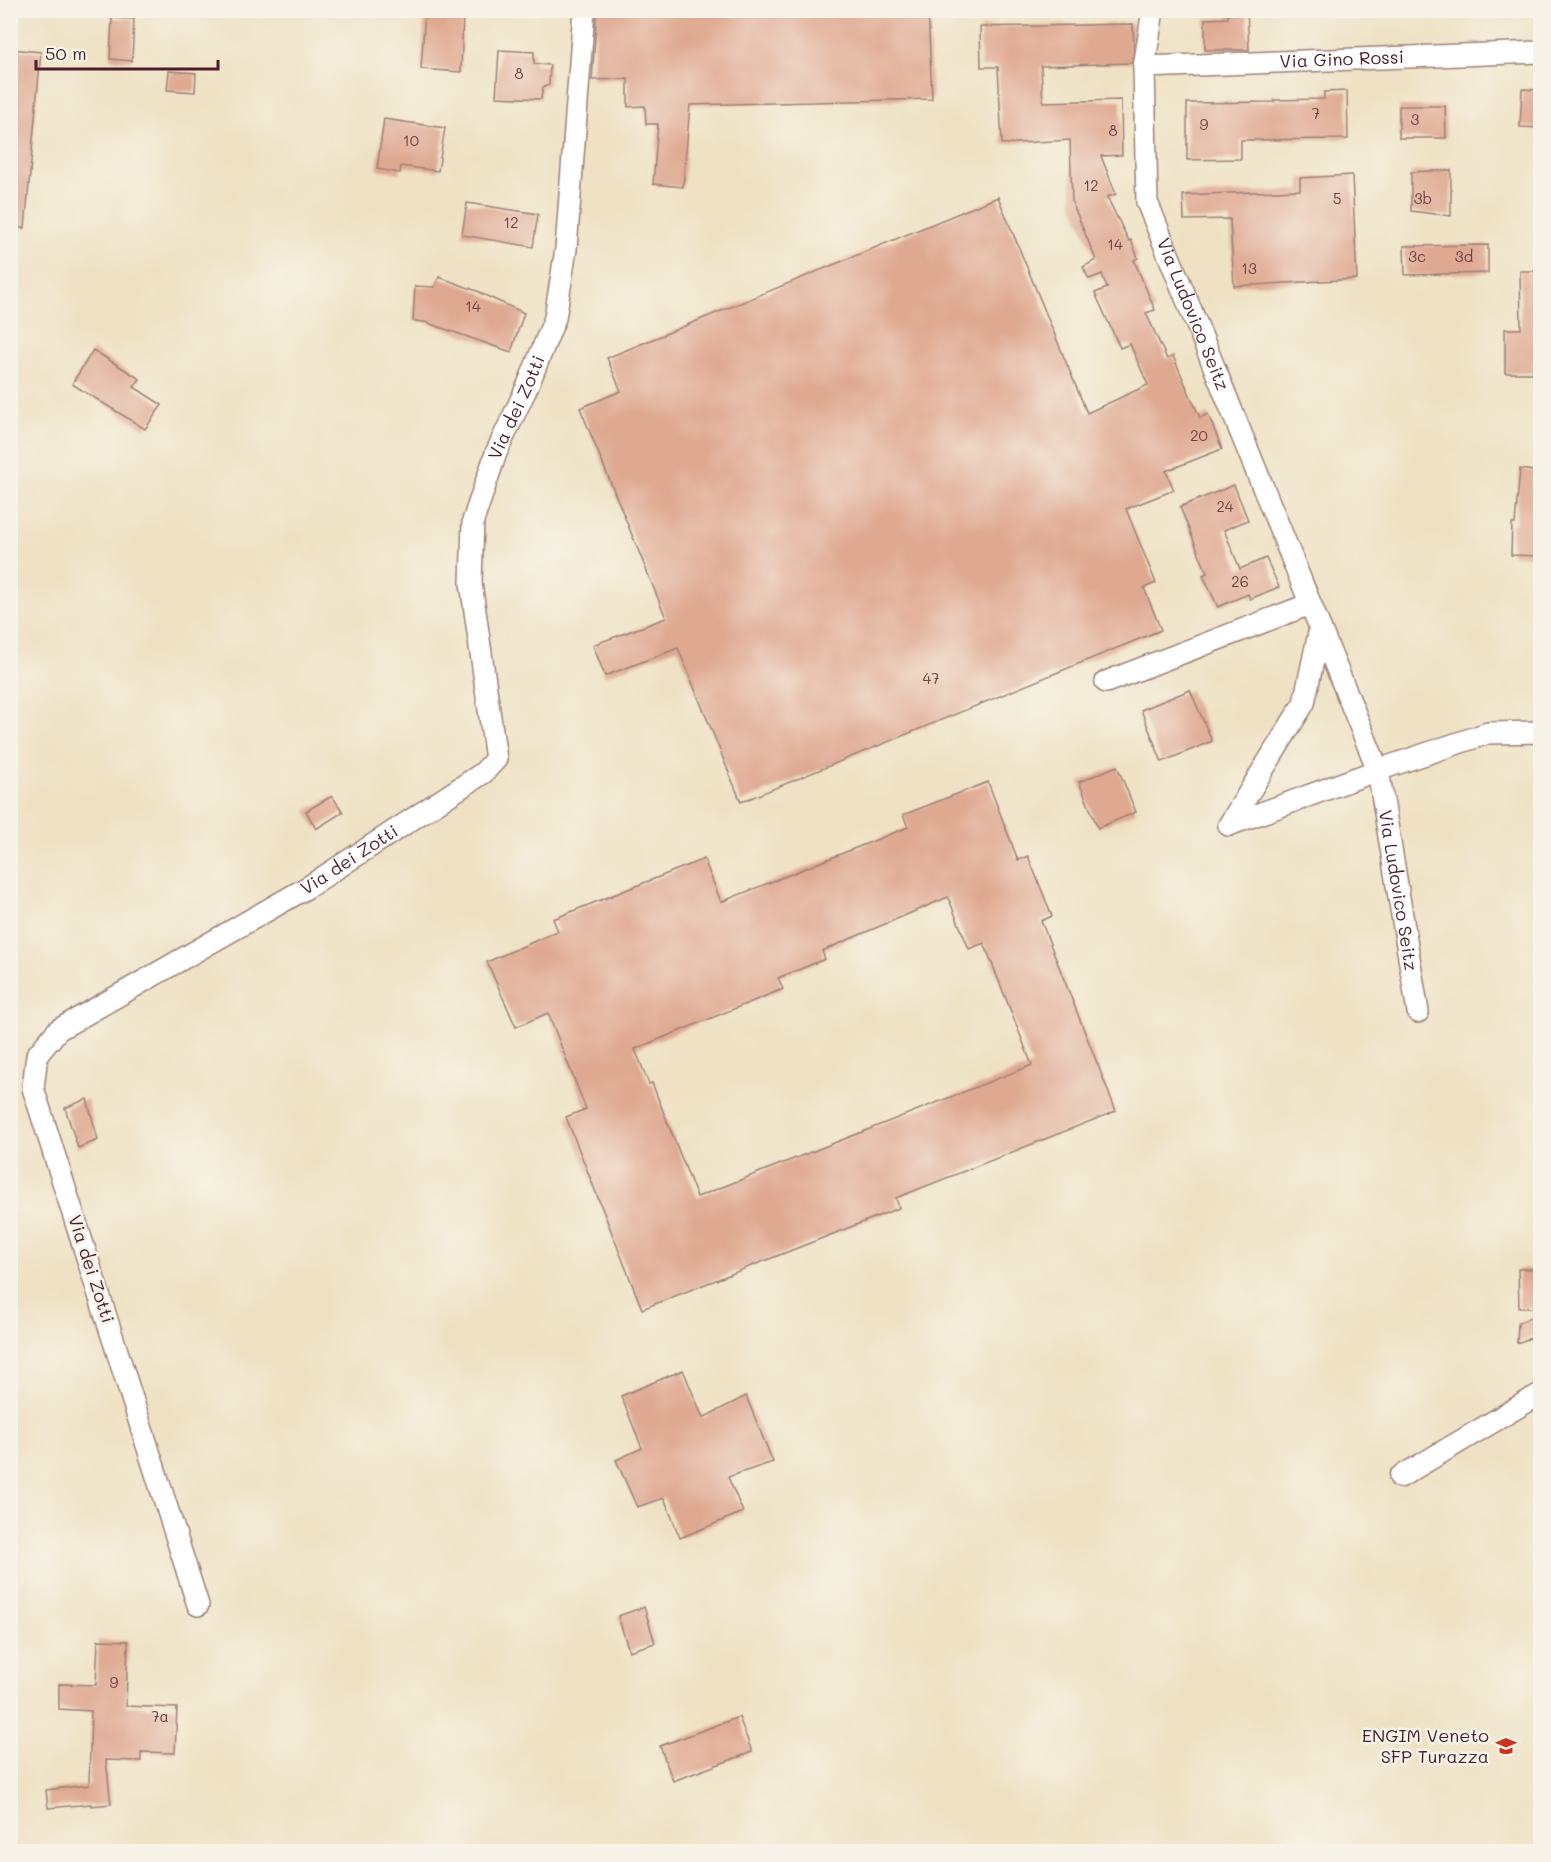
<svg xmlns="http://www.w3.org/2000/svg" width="1551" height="1862" font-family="Mali,sans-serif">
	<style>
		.building { fill: #dfa890; fill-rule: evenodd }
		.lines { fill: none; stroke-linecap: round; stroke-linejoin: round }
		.minor-casing { stroke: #9c8078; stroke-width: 24 }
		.minor { stroke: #fff; stroke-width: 21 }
		.labels { text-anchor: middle; stroke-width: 5; stroke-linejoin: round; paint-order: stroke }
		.number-label { font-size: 15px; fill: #6f4144 }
		.street-label { font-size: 18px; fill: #4a1f2b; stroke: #f7f3e8 }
		.poi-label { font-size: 18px; fill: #4a1f2b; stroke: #f7f3e8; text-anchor: end }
	</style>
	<rect width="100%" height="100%" fill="#f7f3e8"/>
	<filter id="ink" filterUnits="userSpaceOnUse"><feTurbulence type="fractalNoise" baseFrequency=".0167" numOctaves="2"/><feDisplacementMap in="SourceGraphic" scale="12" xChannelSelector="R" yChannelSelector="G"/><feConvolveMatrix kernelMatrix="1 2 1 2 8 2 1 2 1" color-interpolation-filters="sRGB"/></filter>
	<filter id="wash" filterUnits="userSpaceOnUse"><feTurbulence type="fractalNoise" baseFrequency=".008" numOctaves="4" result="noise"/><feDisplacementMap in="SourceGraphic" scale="24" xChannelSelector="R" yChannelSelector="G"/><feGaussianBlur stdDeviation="1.35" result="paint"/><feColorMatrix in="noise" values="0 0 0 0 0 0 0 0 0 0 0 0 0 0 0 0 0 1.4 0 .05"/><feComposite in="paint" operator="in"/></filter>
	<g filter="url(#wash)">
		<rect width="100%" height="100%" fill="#efe2c4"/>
		<g id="blocks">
			<g class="building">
				<path d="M597,10H928L932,99L690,105L683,187L653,184L658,124H646L645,106L628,107V79L592,80Z"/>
				<path d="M1228,10H1247L1249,50H1205V19L1228,18Z"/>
				<path d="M425,12L463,14L461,72L421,69Z"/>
				<path d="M112,18L134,19L132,61L110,59Z"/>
				<path d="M1133,24L1134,50L1132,63L1041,66L1043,102L1121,100L1122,155L1101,156L1116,194L1107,197L1129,241L1131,240L1138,258L1134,260L1155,310L1146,313L1167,359L1173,356L1200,418L1208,414L1222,449L1166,471L1174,490L1126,509L1156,583L1144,588L1161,630L741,802L678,648L605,676L593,645L666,618L580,408L621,391L607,358L998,197L1087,413L1148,385L1130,344L1120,348L1095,293L1107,288L1102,274L1089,279L1083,267L1096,260L1072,202L1070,140L1002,144L998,67H981L980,27Z"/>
				<path d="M10,49L41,52L25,228H10Z"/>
				<path d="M499,50L534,52V64L550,65L549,85L543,87L541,99L496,97Z"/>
				<path d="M169,71L196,73L195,92L167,90Z"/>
				<path d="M1522,89L1540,90V128L1520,127Z"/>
				<path d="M1347,91L1348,139L1241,140V159L1187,160V103L1274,102V100L1324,99V92Z"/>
				<path d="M1399,106H1445L1446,138H1399Z"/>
				<path d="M384,119L445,128L438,171L401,166L400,173L377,169Z"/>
				<path d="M1451,170V216L1411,211V172Z"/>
				<path d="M1352,175L1357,279L1234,286L1230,219L1184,220L1183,195L1300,190V178Z"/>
				<path d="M467,203L538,214L533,247L462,235Z"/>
				<path d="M1488,245V273L1405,275L1404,246Z"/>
				<path d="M1520,271H1540V363H1533V373H1505V329H1521Z"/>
				<path d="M439,277L480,292V293L524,313L511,352L425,322L413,321L415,286L435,287Z"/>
				<path d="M93,350L140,379L134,387L162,405L145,429L72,384Z"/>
				<path d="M1520,469L1540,472V556L1511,555L1512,524H1515Z"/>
				<path d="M1234,485L1248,520L1224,530L1240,569L1266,558L1279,587L1250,599L1248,594L1218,607L1203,575L1207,573L1180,507Z"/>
				<path d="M1190,690L1212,741L1162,762L1141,710Z"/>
				<path d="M1117,766L1136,812L1098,828L1079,782Z"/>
				<path d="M988,782L1018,860L1028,856L1052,916L1041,921L1116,1111L896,1198L899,1208L642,1309L566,1117L586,1109L548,1013L516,1027L487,962L558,931L553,919L704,859L721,902L908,827L903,815ZM948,897L969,949L984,943L1032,1065L697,1197L652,1083L649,1084L635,1049L783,989L778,978L825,959L822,951Z"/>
				<path d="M332,796L343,812L316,829L306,811Z"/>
				<path d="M87,1099L98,1140L78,1148L65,1108Z"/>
				<path d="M1518,1269H1540V1308H1519Z"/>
				<path d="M1532,1317L1539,1335L1517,1343L1518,1323Z"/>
				<path d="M683,1370L703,1418L746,1396L773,1462L728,1477L743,1512L680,1538L664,1498L637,1507L616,1460L642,1448L621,1396Z"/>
				<path d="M644,1607L655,1643L629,1651L618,1616Z"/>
				<path d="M98,1640L128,1641L126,1706L177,1708L175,1753L141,1752V1761L106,1760L111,1804L91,1806V1804L48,1808L46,1790L89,1785L91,1711L59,1709V1684L96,1685Z"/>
				<path d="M739,1717L752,1752L673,1781L660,1746Z"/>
			</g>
		</g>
	</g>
	<g filter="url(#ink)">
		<use href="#blocks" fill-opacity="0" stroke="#9c8078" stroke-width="1.5"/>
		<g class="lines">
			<g class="minor-casing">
				<g id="minor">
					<path id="s1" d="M1153,10L1144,67L1147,202L1378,770L1418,1012"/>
					<path id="s2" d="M1144,67L1540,52"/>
					<path d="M1106,682L1310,604"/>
					<path d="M1229,825L1378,770L1488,733L1540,732"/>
					<path d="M1229,825L1304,703L1320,628"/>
					<path d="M1400,1477L1540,1394"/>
					<path id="s3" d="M198,1605L33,1088L37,1055L58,1030L308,887L483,773L496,759L471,583L473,521L496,453L528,385L555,318L566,249L584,10"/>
				</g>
			</g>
			<use href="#minor" class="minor"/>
		</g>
	</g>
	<defs>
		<g id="school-bare" transform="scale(1.62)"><path d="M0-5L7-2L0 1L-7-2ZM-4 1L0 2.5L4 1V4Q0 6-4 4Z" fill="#c8321e" stroke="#f7f3e8" stroke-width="2.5" paint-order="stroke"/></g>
	</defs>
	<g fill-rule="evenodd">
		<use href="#school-bare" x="1506" y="1746"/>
	</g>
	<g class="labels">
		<g class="number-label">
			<text x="519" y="79">8</text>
			<text x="1316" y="119">7</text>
			<text x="1415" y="125">3</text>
			<text x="1204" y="130">9</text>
			<text x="1113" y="136">8</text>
			<text x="411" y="146">10</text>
			<text x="1091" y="191">12</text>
			<text x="1337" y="204">5</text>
			<text x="1423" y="204">3b</text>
			<text x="511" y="228">12</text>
			<text x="1115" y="250">14</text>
			<text x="1417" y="262">3c</text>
			<text x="1464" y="262">3d</text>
			<text x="1249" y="274">13</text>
			<text x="473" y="312">14</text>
			<text x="1199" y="441">20</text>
			<text x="1225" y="512">24</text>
			<text x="1240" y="587">26</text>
			<text x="931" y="684">47</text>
			<text x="114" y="1688">9</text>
			<text x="160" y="1722">7a</text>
		</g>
		<g class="street-label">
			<text dy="6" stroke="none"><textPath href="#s2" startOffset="198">Via Gino Rossi</textPath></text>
			<text dy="6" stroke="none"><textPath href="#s1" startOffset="314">Via Ludovico Seitz</textPath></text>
			<text dy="6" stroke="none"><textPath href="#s3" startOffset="1486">Via dei Zotti</textPath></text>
			<text dy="6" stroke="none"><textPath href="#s3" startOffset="946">Via dei Zotti</textPath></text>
			<text dy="6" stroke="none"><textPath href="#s1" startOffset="928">Via Ludovico Seitz</textPath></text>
			<text transform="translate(91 1269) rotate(72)" y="6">Via dei Zotti</text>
		</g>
		<g class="poi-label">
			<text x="1489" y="1742">ENGIM Veneto<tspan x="1489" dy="21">SFP Turazza</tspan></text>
		</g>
	</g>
	<rect width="1551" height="1862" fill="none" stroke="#f7f3e8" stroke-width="36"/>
	<path d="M36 60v9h182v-9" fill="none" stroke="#4a1f2b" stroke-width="3"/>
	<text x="45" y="60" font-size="18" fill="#4a1f2b" stroke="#f7f3e8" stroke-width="4.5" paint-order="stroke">50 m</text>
</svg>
